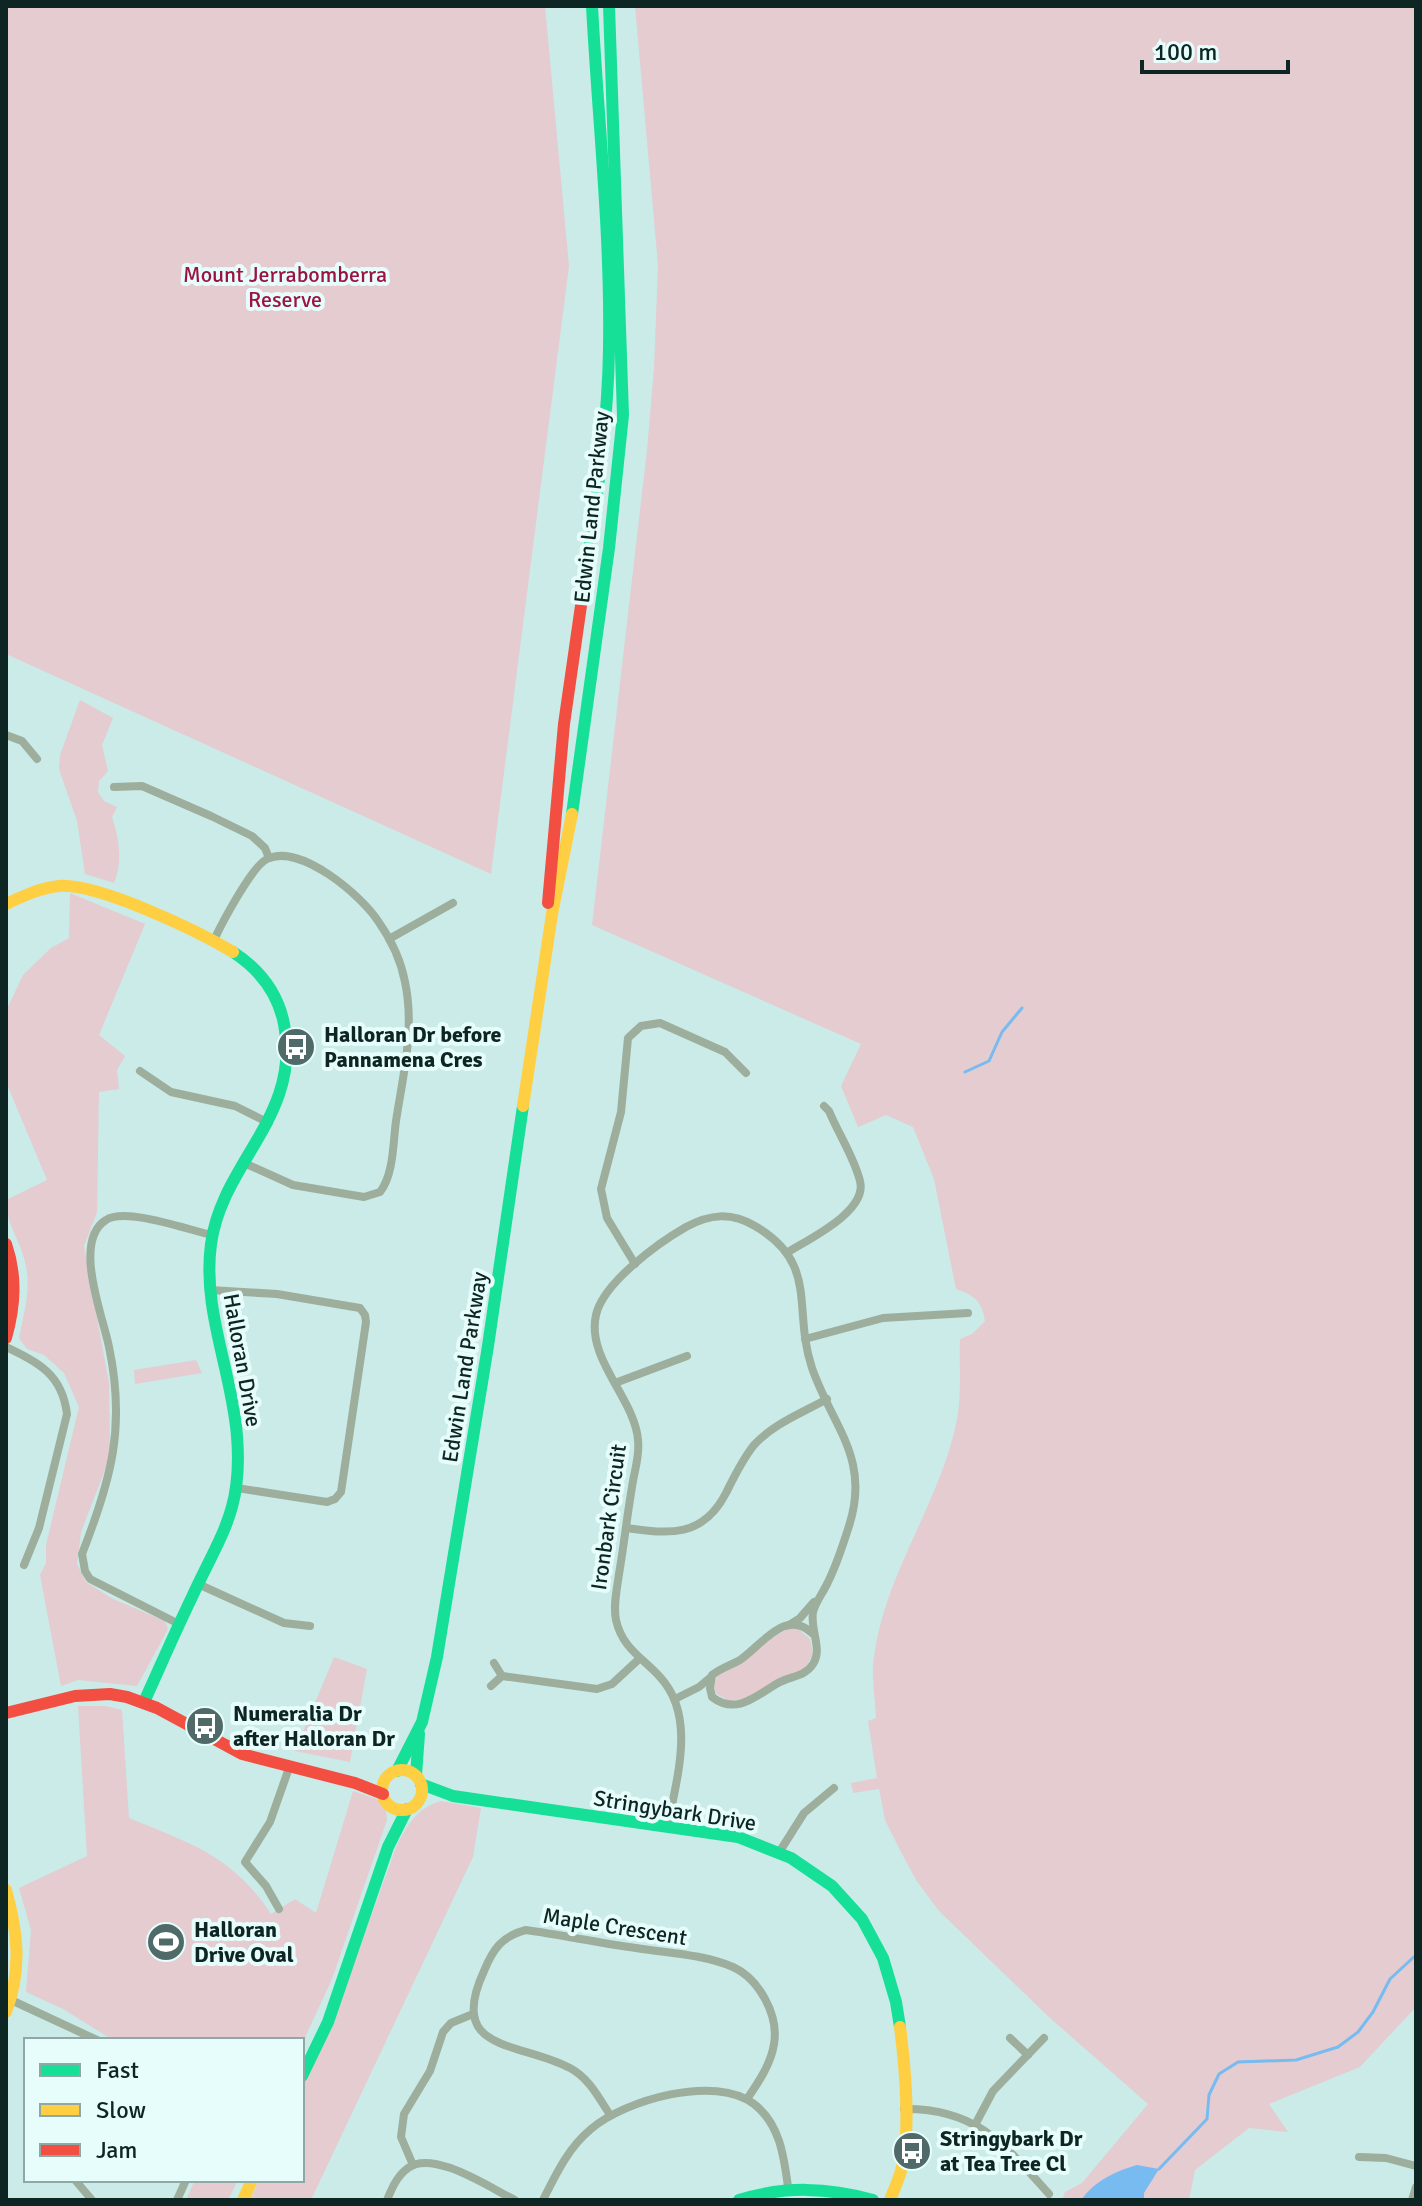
<svg xmlns="http://www.w3.org/2000/svg" width="1422" height="2206" font-family="Signika,sans-serif">
	<style>
		.green { fill: #e4ccd0 }
		.water { fill: #77bbf0 }
		.lines { fill: none; stroke-linecap: round; stroke-linejoin: round }
		.stream { stroke: #77bbf0; stroke-width: 3 }
		.street { stroke: #9dae9d; stroke-width: 8 }
		.fast { stroke: #16e098; stroke-width: 12 }
		.slow { stroke: #ffcf43; stroke-width: 12 }
		.jam { stroke: #f24e42; stroke-width: 12 }
		.labels { text-anchor: middle; stroke-width: 8; stroke-linejoin: round; paint-order: stroke }
		.park-label { font-size: 22px; fill: #9c1241; stroke: #e6fdfb }
		.street-label { font-size: 22px; fill: #0d2523; stroke: #e6fdfb }
		.poi-label { font-size: 22px; font-weight: bold; fill: #0d2523; stroke: #e6fdfb; text-anchor: start }
	</style>
	<rect width="100%" height="100%" fill="#caebe8"/>
	<g class="green">
		<path d="M6,6H545L569,266L491,874L6,654Z"/>
		<path d="M635,6H1416V2007L1360,2067L1269,2104L1288,2132L1249,2128L1195,2170L1189,2200H1062L1065,2192L1082,2183L1148,2104L1050,2018L939,1911L916,1880L901,1852L885,1820L879,1789L853,1793L851,1783L877,1778L868,1721L876,1718C875,1698 871,1676 874,1657C885,1572 941,1502 957,1419C962,1393 959,1365 960,1339L972,1334L985,1321C982,1301 974,1295 956,1289L934,1179L913,1127L886,1115L858,1127L841,1086L861,1044L592,925L647,450L654,368L658,265Z"/>
		<path d="M80,700L113,718L102,745L108,771L99,781L98,792L104,801L117,807L112,817C119,838 123,862 114,883L85,874L77,821L59,769L60,755Z"/>
		<path d="M70,893L145,924L99,1035L125,1056L117,1070L119,1089L99,1092L97,1212L84,1246L109,1383L110,1457L81,1532L77,1564L86,1582L113,1599L165,1621L168,1629L137,1686L78,1680L61,1686L40,1575L46,1563V1545L79,1407L64,1373L44,1355L27,1349L19,1338C24,1312 32,1288 25,1262C20,1240 6,1223 6,1200L47,1180L6,1082V1011L23,975L51,948L69,938Z"/>
		<path d="M196,1360L202,1373L135,1384L134,1370Z"/>
		<path d="M788,1629H798L810,1639L813,1655L804,1669L745,1699L729,1701L715,1693L714,1682L719,1674L741,1664L766,1641Z"/>
		<path d="M334,1657L367,1669L350,1762L295,1751Z"/>
		<path d="M78,1706H106L122,1710L129,1818C190,1843 233,1856 271,1914L295,1899L316,1913L353,1791L385,1802L387,1820L332,1979L302,2044V2040H113L63,2009L26,1992L31,1930L19,1888L87,1856Z"/>
		<path d="M441,1801L481,1808L473,1857L311,2200H250L259,2180H302V2088L335,2015L397,1845C408,1824 417,1808 441,1801Z"/>
		<path d="M195,2180H238L228,2200H186Z"/>
	</g>
	<path class="water" d="M1137,2165L1159,2169L1144,2193V2200H1081C1096,2180 1114,2172 1137,2165Z"/>
	<g class="lines">
		<g class="stream">
			<path d="M965,1072L989,1061L1002,1032L1022,1008"/>
			<path d="M1159,2169L1207,2119L1209,2095L1219,2074L1238,2062L1296,2060L1338,2047L1358,2032L1373,2012L1390,1979L1416,1955"/>
		</g>
		<g class="street">
			<path d="M6,735L22,741L37,759"/>
			<path d="M114,787L142,786L211,816L252,836L265,848L269,858"/>
			<path d="M389,939L453,903"/>
			<path d="M214,940C222,923 252,866 267,859C300,843 361,895 378,921C390,938 401,961 405,982C415,1029 403,1075 396,1121C393,1142 394,1174 380,1192L364,1197L293,1185L244,1163"/>
			<path d="M140,1071L171,1092L235,1106L269,1123"/>
			<path d="M788,1252C809,1239 868,1211 860,1181C854,1157 838,1133 829,1111L824,1106"/>
			<path d="M635,1264L607,1218L601,1189L621,1112L628,1038L641,1026L660,1023L725,1052L746,1073"/>
			<path d="M210,1290L277,1294L360,1308L365,1315L366,1322L341,1492L335,1499L327,1502L237,1488"/>
			<path d="M805,1339L883,1318L968,1313"/>
			<path d="M6,1347C39,1363 62,1374 67,1414L39,1528L24,1565"/>
			<path d="M615,1383L687,1356"/>
			<path d="M626,1528C669,1534 703,1538 726,1493C734,1477 742,1460 754,1445C773,1424 802,1413 827,1399"/>
			<path d="M198,1584L284,1623L310,1626"/>
			<path d="M179,1624L90,1579L85,1571L82,1554C111,1480 126,1427 109,1347C103,1316 72,1241 106,1220C126,1207 188,1230 212,1235"/>
			<path d="M789,1625L800,1618L814,1602"/>
			<path d="M494,1663L502,1676L597,1689L612,1684L639,1659"/>
			<path d="M491,1686L502,1676"/>
			<path d="M675,1699L699,1687L711,1677"/>
			<path d="M668,1826C676,1779 697,1717 660,1677C643,1658 622,1648 616,1620C613,1605 617,1589 619,1574C624,1545 627,1516 632,1487C634,1472 640,1456 638,1440C635,1399 586,1359 596,1315C603,1283 658,1243 686,1227C710,1214 731,1212 755,1226C820,1264 792,1309 812,1368C832,1426 871,1458 849,1526C843,1545 837,1564 828,1582C823,1593 816,1601 813,1612C810,1631 823,1649 813,1664C805,1677 790,1676 778,1683C757,1695 737,1716 712,1697L710,1688L712,1675C721,1668 731,1665 740,1660C762,1645 786,1607 813,1634"/>
			<path d="M780,1851L804,1813L834,1788"/>
			<path d="M279,1909L266,1886L245,1862L270,1822L289,1768"/>
			<path d="M11,2000L97,2040"/>
			<path d="M1010,2038L1028,2055"/>
			<path d="M904,2109C976,2108 1004,2144 1049,2194"/>
			<path d="M610,2115C599,2098 589,2078 570,2068C519,2041 446,2053 484,1971C493,1949 502,1936 526,1930C562,1935 599,1943 636,1948C667,1953 703,1954 733,1967C759,1979 779,2015 774,2044C771,2064 758,2083 747,2099"/>
			<path d="M976,2123L993,2091L1044,2038"/>
			<path d="M1359,2157L1386,2158L1416,2166"/>
			<path d="M413,2165L401,2137L404,2114L430,2071L443,2032L451,2023L473,2014"/>
			<path d="M75,2180L92,2200"/>
			<path d="M177,2200L186,2180"/>
			<path d="M387,2200C392,2188 397,2176 408,2168C433,2149 490,2188 515,2200"/>
			<path d="M543,2200C556,2174 568,2148 591,2129C625,2100 715,2074 754,2104C780,2124 784,2157 788,2187"/>
			<path d="M1412,2200L1416,2187"/>
		</g>
		<g class="fast">
			<path d="M589,550C599,483 608,416 609,349C611,234 598,120 592,6"/>
			<path d="M572,814L609,548L623,415L609,6"/>
			<path d="M144,1702C160,1667 175,1632 192,1597C221,1534 243,1510 237,1436C232,1371 202,1310 211,1244C222,1162 302,1116 284,1024C278,993 259,969 233,952"/>
			<path d="M397,1771L422,1722L437,1657L488,1346L523,1106"/>
			<path d="M416,1775L419,1734"/>
			<path d="M421,1784L453,1796L738,1837L791,1858L832,1886L862,1919L883,1958L896,2002L900,2027"/>
			<path d="M302,2076L328,2022L388,1847L407,1809"/>
			<path d="M739,2200C785,2186 827,2187 873,2200"/>
		</g>
		<g class="slow">
			<path d="M6,904C23,896 40,888 59,886C98,883 198,931 233,952"/>
			<path d="M523,1106L552,914L572,814"/>
			<circle cx="402" cy="1790" r="20"/>
			<path d="M6,1890C18,1933 22,1969 6,2012"/>
			<path d="M243,2200L252,2180"/>
			<path d="M890,2200C894,2190 898,2181 901,2171C911,2133 905,2066 900,2027"/>
		</g>
		<g class="jam">
			<path d="M548,903L564,724L589,550"/>
			<path d="M6,1244C17,1276 15,1306 6,1338"/>
			<path d="M6,1713L75,1696L110,1694L127,1697L157,1708L242,1754L355,1783L383,1794"/>
		</g>
	</g>
	<defs>
		<g id="bus-disc" transform="scale(2)"><circle r="9.5" fill="#4f6a68" stroke="#e6fdfb"/><path d="M-5-6H5V4H4V6H2V4H-2V6H-4V4H-5ZM-3.5-4V0h7V-4ZM-3.5 1.2v1.5H-2V1.2ZM2 1.2v1.5H3.5V1.2Z" fill="#fff"/></g>
		<g id="stadium-disc" transform="scale(2)"><circle r="9.5" fill="#4f6a68" stroke="#e6fdfb"/><path d="M0-5a6.5 5 0 1 0 0 10a6.5 5 0 1 0 0-10ZM-3.5-1.8h7v3.6h-7Z" fill="#fff"/></g>
	</defs>
	<g fill-rule="evenodd">
		<use href="#bus-disc" x="296" y="1047"/>
		<use href="#bus-disc" x="205" y="1726"/>
		<use href="#stadium-disc" x="166" y="1942"/>
		<use href="#bus-disc" x="912" y="2151"/>
	</g>
	<g class="labels">
		<g class="park-label">
			<text x="285" y="282">Mount Jerrabomberra<tspan x="285" dy="25">Reserve</tspan></text>
		</g>
		<g class="street-label">
			<text transform="translate(591 507) rotate(-84)" y="8">Edwin Land Parkway</text>
			<text transform="translate(243 1360) rotate(80)" y="8">Halloran Drive</text>
			<text transform="translate(464 1367) rotate(-81)" y="8">Edwin Land Parkway</text>
			<text transform="translate(608 1517) rotate(-82)" y="8">Ironbark Circuit</text>
			<text transform="translate(675 1810) rotate(9)" y="8">Stringybark Drive</text>
			<text transform="translate(615 1926) rotate(9)" y="8">Maple Crescent</text>
		</g>
		<g class="poi-label">
			<text x="324" y="1042">Halloran Dr before<tspan x="324" dy="25">Pannamena Cres</tspan></text>
			<text x="233" y="1721">Numeralia Dr<tspan x="233" dy="25">after Halloran Dr</tspan></text>
			<text x="194" y="1937">Halloran<tspan x="194" dy="25">Drive Oval</tspan></text>
			<text x="940" y="2146">Stringybark Dr<tspan x="940" dy="25">at Tea Tree Cl</tspan></text>
		</g>
	</g>
	<rect width="1422" height="2206" fill="none" stroke="#0d2523" stroke-width="16"/>
	<rect x="24" y="2038" width="280" height="144" fill="#e6fdfb" stroke="#8fa7a5" stroke-width="2"/>
	<rect x="40" y="2064" width="40" height="12" fill="#16e098" stroke="#8fa7a5" stroke-width="2"/>
	<text x="96" y="2078" font-size="24" fill="#0d2523">Fast</text>
	<rect x="40" y="2104" width="40" height="12" fill="#ffcf43" stroke="#8fa7a5" stroke-width="2"/>
	<text x="96" y="2118" font-size="24" fill="#0d2523">Slow</text>
	<rect x="40" y="2144" width="40" height="12" fill="#f24e42" stroke="#8fa7a5" stroke-width="2"/>
	<text x="96" y="2158" font-size="24" fill="#0d2523">Jam</text>
	<path d="M1142 60v12h146v-12" fill="none" stroke="#0d2523" stroke-width="4"/>
	<text x="1154" y="60" font-size="24" fill="#0d2523" stroke="#e6fdfb" stroke-width="6" paint-order="stroke">100 m</text>
</svg>
